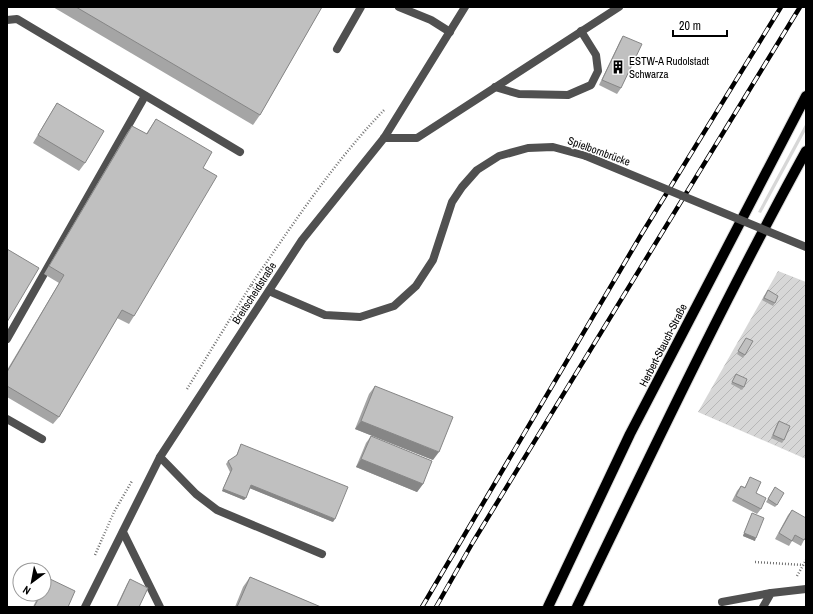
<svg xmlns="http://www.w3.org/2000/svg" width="813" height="614" font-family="'Archivo Narrow',sans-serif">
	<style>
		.grass { fill: #d7d7d7 }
		.garden { fill: url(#garden-furrows) }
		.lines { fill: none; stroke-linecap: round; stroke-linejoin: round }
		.primary-casing { stroke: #dbdbdb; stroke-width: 12 }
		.path { stroke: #727272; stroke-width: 2.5; stroke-dasharray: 1 2; stroke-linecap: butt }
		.service { stroke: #505050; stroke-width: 8 }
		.minor { stroke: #505050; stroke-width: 8 }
		.primary { stroke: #000; stroke-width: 10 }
		.rail-casing { stroke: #000; stroke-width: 4.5 }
		.rail { stroke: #fff; stroke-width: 3; stroke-dasharray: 9; stroke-linecap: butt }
		.minor-bridge { stroke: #505050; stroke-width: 8 }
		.wall { fill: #a5a5a5 }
		.shaded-wall { fill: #868686 }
		.building { fill: #c0c0c0; stroke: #868686 }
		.labels { text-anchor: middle; stroke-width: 3; stroke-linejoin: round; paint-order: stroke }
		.poi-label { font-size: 11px; fill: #000; stroke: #fff; text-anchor: start }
		.street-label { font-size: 11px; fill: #000; stroke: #fff }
	</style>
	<defs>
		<pattern id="garden-furrows" width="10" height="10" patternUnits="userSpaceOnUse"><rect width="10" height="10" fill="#d7d7d7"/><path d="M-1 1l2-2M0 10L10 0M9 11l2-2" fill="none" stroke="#b7b7b7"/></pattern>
	</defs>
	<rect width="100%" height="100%" fill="#fff"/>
	<path class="grass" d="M806,123V130L761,213L758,212Z"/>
	<path class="garden" d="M778,271L806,282V459L698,412Z"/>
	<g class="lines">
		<g class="primary-casing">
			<g id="primary">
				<path d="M548,607L630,434L806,96"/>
				<path d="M577,607C651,454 724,300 806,151"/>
			</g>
		</g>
		<g class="path">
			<path d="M251,285C293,224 333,163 385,109"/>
			<path d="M187,389L251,285L257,287"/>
			<path d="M95,555L114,512L132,481"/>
			<path d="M755,562L803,565"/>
			<path d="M797,576L806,560"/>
		</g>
		<g class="service">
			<path d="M399,7L431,20L450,32"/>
			<path d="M7,20L17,19L240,152"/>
			<path d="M337,49L361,7"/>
			<path d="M495,87L519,94L568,95L591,85L598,71L596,55L581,31"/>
			<path d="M384,138H417L619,7"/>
			<path d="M7,339L145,96"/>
			<path d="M7,419L42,439"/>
			<path d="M160,457L196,494L217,510L322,554"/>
			<path d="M123,532L160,607"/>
			<path d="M722,602L771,593"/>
		</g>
		<g class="minor">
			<path d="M269,291L325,315L360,317L394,306L416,286L433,260L452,202L462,187L477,170L499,156L528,148L553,147L586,156"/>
			<path d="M85,607L160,457L302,240L384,138L465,7"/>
			<path d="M763,607L771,593L806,589"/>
		</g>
		<use href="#primary" class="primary"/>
		<g class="rail-casing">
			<g id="rail">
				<path d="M422,607L641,235L781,7"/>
				<path d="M436,607L473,542L800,7"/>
			</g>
		</g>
		<use href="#rail" class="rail"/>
		<path class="minor-bridge" d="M586,156L806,247"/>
	</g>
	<g class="wall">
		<path d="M53,7H322L260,115L253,125Z"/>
		<path d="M623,36L621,88L617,94L599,85L620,41Z"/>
		<path d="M57,103L85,163L79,171L33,143L52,111Z"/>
		<path d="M156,119L203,168L134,316L129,324L117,318L59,417L53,424L7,397V370L59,283L44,274L127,133L132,126L146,134Z"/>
		<path d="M768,290L775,303L773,306L762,300Z"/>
		<path d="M746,338L745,355L743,358L737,354Z"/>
		<path d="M736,374L744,387L742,390L731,384Z"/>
		<path d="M375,386L433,460L355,429L369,394Z"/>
		<path d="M779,421L784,440L782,443L771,438L777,424Z"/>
		<path d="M371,436L423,484L417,492L356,467L366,443Z"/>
		<path d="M241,444L333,522L250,488L244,500L222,491L230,472L226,464L228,461L236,456L240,447Z"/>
		<path d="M750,477L761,509L757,514L732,501L737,491L741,486L745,487Z"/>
		<path d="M775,487L777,505L775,507L766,502Z"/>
		<path d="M792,510L804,540L801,546L792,541L789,546L775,539L788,515Z"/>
		<path d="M752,513L755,541L743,536L751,516Z"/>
		<path d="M250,577L321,607H235L243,587Z"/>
		<path d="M48,578L68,607H33L39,594H44V584Z"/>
		<path d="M130,579L139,607H116L127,584Z"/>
	</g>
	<g class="shaded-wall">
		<path d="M361,421L439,452L433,460L355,429Z"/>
		<path d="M361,459L423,484L417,492L356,467Z"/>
		<path d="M251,485L335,519L333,522L249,488Z"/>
		<path d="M223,489L246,498L244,500L222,491Z"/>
		<path d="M744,533L756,538L755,541L743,536Z"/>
	</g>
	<g class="building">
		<path d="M76,7H322L260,115Z"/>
		<path d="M623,36L642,44L621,88L602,80Z"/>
		<path d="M57,103L104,131L85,163L38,135Z"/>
		<path d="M156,119L212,152L203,168L217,176L134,316L122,310L59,417L7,386V372L64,275L49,266L132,126L147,134Z"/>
		<path d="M7,249L39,268L7,322Z"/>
		<path d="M768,290L778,296L775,303L764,298Z"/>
		<path d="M746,338L753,341L745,355L738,351Z"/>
		<path d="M736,374L747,379L744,387L732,382Z"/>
		<path d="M375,386L453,417L439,452L361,421Z"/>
		<path d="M779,421L790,426L784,440L773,435Z"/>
		<path d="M371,436L432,461L423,484L361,459Z"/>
		<path d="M241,444L348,487L335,519L251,485L246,498L223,489L232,469L228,461L237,455Z"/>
		<path d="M750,477L761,482L756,493L766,498L761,509L736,496L741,486L745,488Z"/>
		<path d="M775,487L784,493L777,505L768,499Z"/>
		<path d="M792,510L806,518V537L804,540L795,535L792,541L779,533Z"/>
		<path d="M752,513L764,518L756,538L744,533Z"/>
		<path d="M250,577L321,607H237Z"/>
		<path d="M48,578L75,591L68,607H34L41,594H44V587Z"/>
		<path d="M130,579L148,588L139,607H117Z"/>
	</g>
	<defs>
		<g id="building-bare" transform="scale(1.08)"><path d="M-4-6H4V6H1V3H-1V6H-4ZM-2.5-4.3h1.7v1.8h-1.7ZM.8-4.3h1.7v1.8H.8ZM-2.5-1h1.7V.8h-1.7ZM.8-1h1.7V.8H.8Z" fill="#000" stroke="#fff" stroke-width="2.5" paint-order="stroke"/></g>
	</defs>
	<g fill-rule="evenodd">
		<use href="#building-bare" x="618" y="67"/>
	</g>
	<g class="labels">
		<g class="poi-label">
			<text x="629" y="65">ESTW-A Rudolstadt<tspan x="629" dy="13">Schwarza</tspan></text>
		</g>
		<g class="street-label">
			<text transform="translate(599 151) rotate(20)" y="4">Spielbornbrücke</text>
			<text transform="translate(254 293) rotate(-57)" y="4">Breitscheidstraße</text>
			<text transform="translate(663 345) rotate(-63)" y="4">Herbert-Stauch-Straße</text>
		</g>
	</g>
	<rect width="813" height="614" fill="none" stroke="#000000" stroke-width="16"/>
	<g transform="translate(32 582) rotate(212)"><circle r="19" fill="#ffffff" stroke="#999999"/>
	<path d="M0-3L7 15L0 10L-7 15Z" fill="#000000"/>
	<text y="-6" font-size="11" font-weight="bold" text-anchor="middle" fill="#000000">N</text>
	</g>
	<path d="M673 30v6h54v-6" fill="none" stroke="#000000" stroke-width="2"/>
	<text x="679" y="30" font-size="12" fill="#000000" stroke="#ffffff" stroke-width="3" paint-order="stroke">20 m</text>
</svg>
